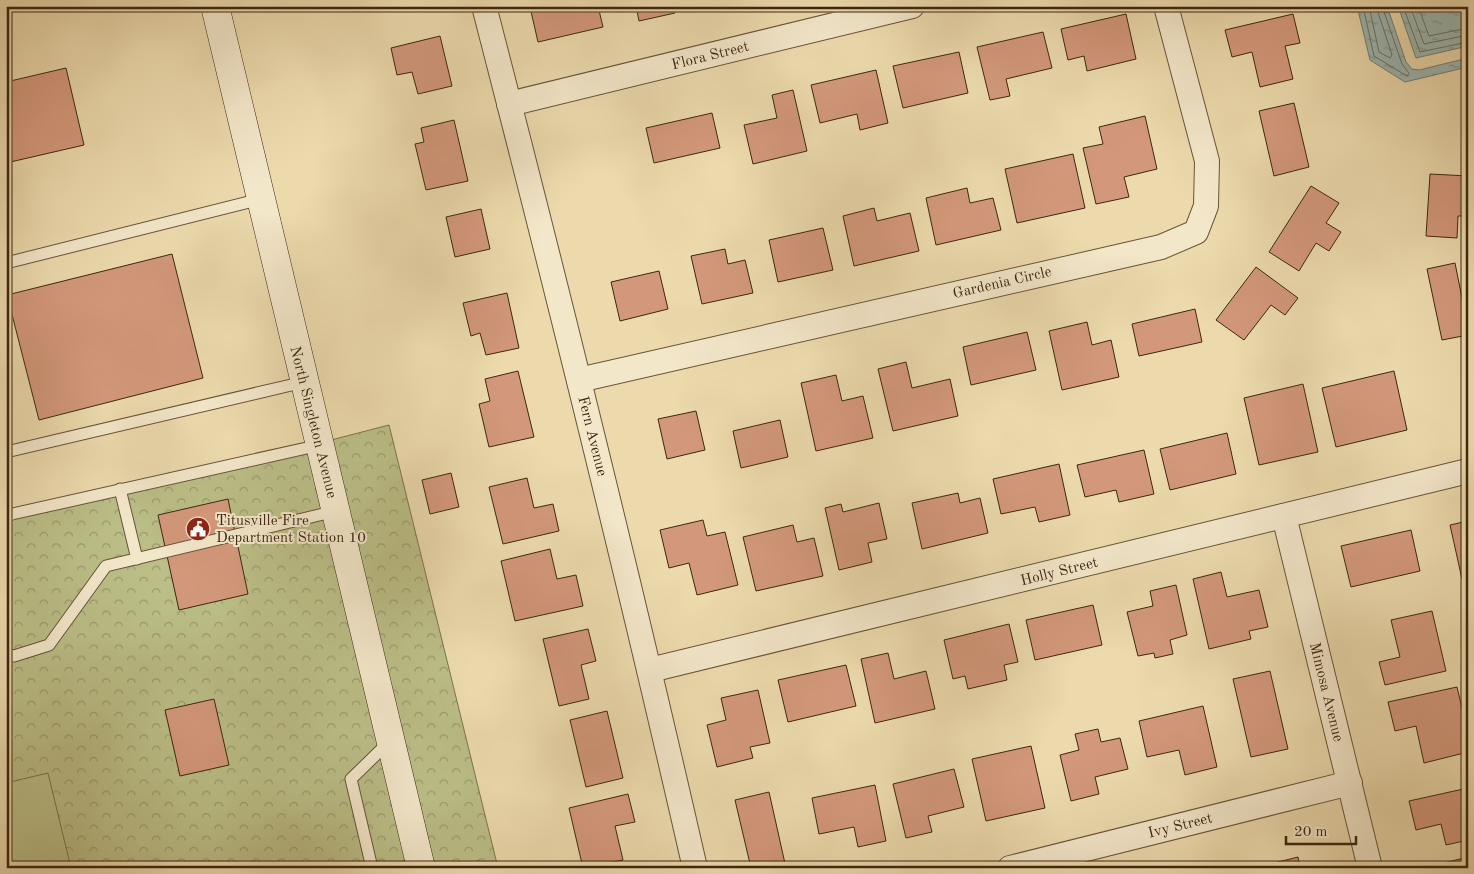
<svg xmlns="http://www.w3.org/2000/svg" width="1474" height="874" font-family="'Old Standard TT',serif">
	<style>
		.forest { fill: url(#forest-crowns); stroke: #7c724c }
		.garden { fill: #bbbe87; stroke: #7c724c }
		.water { fill: url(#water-ripples); stroke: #767e72 }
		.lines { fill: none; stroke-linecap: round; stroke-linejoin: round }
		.shore { stroke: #6c7062; stroke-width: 1 }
		.building { fill: #d3987b; stroke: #3c2710 }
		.lane-casing { stroke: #685437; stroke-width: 13 }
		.street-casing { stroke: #685437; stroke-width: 26 }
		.secondary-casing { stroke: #3c2710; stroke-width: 29 }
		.lane { stroke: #f3e7ca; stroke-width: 11 }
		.street { stroke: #f3e7ca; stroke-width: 24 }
		.secondary { stroke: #f3e7ca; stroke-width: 28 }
		.labels { text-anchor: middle; stroke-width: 4; stroke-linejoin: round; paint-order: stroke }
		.street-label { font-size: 15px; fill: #3c2710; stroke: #f3e7ca }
		.poi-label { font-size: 15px; fill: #3c2710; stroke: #f3e7ca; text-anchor: start }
	</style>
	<defs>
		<pattern id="forest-crowns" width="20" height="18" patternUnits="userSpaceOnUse" patternTransform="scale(1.25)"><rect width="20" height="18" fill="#bbbe87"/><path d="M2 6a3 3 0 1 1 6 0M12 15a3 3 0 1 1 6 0" fill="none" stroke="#999a6d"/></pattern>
		<pattern id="water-ripples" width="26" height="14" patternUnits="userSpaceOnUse" patternTransform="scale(1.25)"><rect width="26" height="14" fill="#9cb8b3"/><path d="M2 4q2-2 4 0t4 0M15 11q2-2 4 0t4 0" fill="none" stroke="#809690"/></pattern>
	</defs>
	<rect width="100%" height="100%" fill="#ecdaad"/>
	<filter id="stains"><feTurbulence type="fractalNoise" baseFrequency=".004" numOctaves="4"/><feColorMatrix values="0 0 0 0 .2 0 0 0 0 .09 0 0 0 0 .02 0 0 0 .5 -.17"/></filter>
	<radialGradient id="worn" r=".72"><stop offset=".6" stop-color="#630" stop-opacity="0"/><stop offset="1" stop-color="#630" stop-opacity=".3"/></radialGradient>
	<g class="forest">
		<path d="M389,425L498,868H434L331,440Z"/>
		<path d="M307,446L409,868H6V520Z"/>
	</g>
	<path class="garden" d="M48,773L71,868H6V783Z"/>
	<g class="water">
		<path d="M1357,6H1387L1406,62L1412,69L1419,70L1468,58V67L1405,82L1370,60Z"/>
		<path d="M1398,6H1468V46L1416,58Z"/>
	</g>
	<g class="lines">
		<g class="shore">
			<path d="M1363,6L1374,56L1407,76L1409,73L1402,64L1382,6"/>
			<path d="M1369,6L1379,52L1390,58L1392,55L1376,6"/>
			<path d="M1403,6L1420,52L1468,42"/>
			<path d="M1410,6L1424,44L1468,35"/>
			<path d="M1418,6L1429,36L1468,28"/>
		</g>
	</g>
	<g class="building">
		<path d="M6,6H31L6,12Z"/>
		<path d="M598,6L603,27L538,42L530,7Z"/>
		<path d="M636,6H673L675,13L639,21Z"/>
		<path d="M1126,14L1136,59L1087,71L1084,56L1068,60L1061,29Z"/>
		<path d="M1293,14L1300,43L1285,46L1293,79L1260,87L1252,52L1232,57L1225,30Z"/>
		<path d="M1043,32L1052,68L1006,79L1010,96L990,100L977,47Z"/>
		<path d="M440,36L452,86L418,94L412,72L397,75L391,48Z"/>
		<path d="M959,52L968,93L903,108L893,66Z"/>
		<path d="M66,68L84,145L6,163V82Z"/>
		<path d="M876,70L888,123L860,130L857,114L820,123L811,85Z"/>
		<path d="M793,90L807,151L753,164L744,125L777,118L772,95Z"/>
		<path d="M1294,103L1309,167L1274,176L1259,111Z"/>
		<path d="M712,113L720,148L654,163L646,128Z"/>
		<path d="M1145,116L1157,169L1124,177L1129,197L1096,204L1083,148L1103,144L1099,127Z"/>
		<path d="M454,120L468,181L426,190L415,144L424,142L421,128Z"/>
		<path d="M1073,154L1085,208L1017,223L1005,169Z"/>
		<path d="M1430,174L1468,176V216H1458L1457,238L1426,236Z"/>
		<path d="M1311,186L1339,203L1326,223L1341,232L1329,251L1316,243L1299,271L1269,252Z"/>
		<path d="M967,188L970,203L993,198L1001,230L936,245L926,198Z"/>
		<path d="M874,208L877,221L910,213L919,251L854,266L843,216Z"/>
		<path d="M481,209L490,249L455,257L446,217Z"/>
		<path d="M823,228L833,270L778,282L769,240Z"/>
		<path d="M725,249L728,264L745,260L753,293L702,304L691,256Z"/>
		<path d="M172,254L203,378L39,420L7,295Z"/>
		<path d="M1455,263L1463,303L1468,301V335L1442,340L1427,269Z"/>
		<path d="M1256,267L1298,298L1285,315L1271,305L1244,340L1216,320Z"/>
		<path d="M659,271L668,309L620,321L611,282Z"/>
		<path d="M507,293L519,348L486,355L480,333L471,336L463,303Z"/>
		<path d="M1195,309L1202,342L1139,356L1132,324Z"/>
		<path d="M1087,322L1092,345L1111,340L1119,377L1062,390L1049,331Z"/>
		<path d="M1027,332L1036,370L971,385L963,347Z"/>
		<path d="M1468,355V371L1464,356Z"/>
		<path d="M906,362L912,388L950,379L958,416L893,431L878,369Z"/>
		<path d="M518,371L534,437L489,447L479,404L490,401L485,379Z"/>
		<path d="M1394,371L1407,430L1336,447L1322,388Z"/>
		<path d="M836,375L842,401L863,396L873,438L816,451L801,383Z"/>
		<path d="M1303,384L1318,452L1259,465L1244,398Z"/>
		<path d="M696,411L705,450L667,459L658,419Z"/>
		<path d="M780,420L788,457L741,468L733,431Z"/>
		<path d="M1227,433L1236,474L1170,490L1160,449Z"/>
		<path d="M1144,450L1154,494L1119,502L1116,490L1085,497L1077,465Z"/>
		<path d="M1059,464L1070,515L1039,522L1035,507L1001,514L993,479Z"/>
		<path d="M451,473L459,507L430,514L422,480Z"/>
		<path d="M527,478L534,508L553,504L559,531L503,544L489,487Z"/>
		<path d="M958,493L960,503L980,498L988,533L922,549L912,503Z"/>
		<path d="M228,499L248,594L179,610L158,515Z"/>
		<path d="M879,503L887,539L868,543L872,562L839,570L825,508L841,504L843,512Z"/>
		<path d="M703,520L707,536L725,532L738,585L697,595L689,563L669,568L660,530Z"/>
		<path d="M1468,521V577L1462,579L1450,525Z"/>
		<path d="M793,525L797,542L814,538L823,576L756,591L743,537Z"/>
		<path d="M1411,530L1420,571L1351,587L1341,546Z"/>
		<path d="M550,549L557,579L576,575L583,606L515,621L501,561Z"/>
		<path d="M1221,572L1227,597L1259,590L1268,627L1249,631L1251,639L1209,649L1193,579Z"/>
		<path d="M1176,585L1187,635L1170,640L1173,654L1155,658L1154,653L1138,656L1127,612L1153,606L1150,591Z"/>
		<path d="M1093,605L1102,645L1035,660L1026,620Z"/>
		<path d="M1432,611L1446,671L1385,685L1379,662L1400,657L1391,620Z"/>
		<path d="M1009,624L1018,662L1004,665L1007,680L968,689L965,676L953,679L944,640Z"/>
		<path d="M588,629L596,661L581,665L589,699L559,706L543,639Z"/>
		<path d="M888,653L894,679L926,671L935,709L875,723L861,659Z"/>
		<path d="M846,665L856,706L788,722L778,680Z"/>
		<path d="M1270,671L1288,749L1251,757L1233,679Z"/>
		<path d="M1457,687L1468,733V752L1424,763L1416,726L1395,731L1388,702Z"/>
		<path d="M758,690L770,743L750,747L753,758L717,767L707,725L726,720L721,698Z"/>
		<path d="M214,699L229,765L180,776L165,710Z"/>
		<path d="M1203,706L1217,767L1185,775L1179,750L1147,757L1139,721Z"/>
		<path d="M607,711L623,778L586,787L570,720Z"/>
		<path d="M1098,729L1101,742L1120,738L1128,769L1095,777L1099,794L1071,801L1060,755L1079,750L1075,734Z"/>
		<path d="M1031,746L1045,808L986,821L972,759Z"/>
		<path d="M954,769L964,807L928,816L932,832L906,838L893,784Z"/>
		<path d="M875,785L886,841L858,847L854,827L819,834L812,798Z"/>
		<path d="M1468,788V840L1446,845L1441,824L1416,830L1409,801Z"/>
		<path d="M769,792L786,868H751L735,800Z"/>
		<path d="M628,794L635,822L615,826L623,860L583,868L569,808Z"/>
		<path d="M1298,857L1300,868H1262V866Z"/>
		<path d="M1464,858L1466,868H1423Z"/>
	</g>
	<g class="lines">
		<g class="lane-casing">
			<g id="lane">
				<path d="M6,263L261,199"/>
				<path d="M6,452L304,382"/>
				<path d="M120,489L137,559"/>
				<path d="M6,517L12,514L320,445"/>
				<path d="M6,654L14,656L49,645L106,566L336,511"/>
				<path d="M372,868L351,779L389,742"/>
			</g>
		</g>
		<g class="street-casing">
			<g id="street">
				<path d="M484,6C558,292 629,579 695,868"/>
				<path d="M509,104L912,6"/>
				<path d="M579,380L1161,247L1196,232L1206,206L1207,161L1166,6"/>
				<path d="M1284,516L1370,868"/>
				<path d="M650,670L1468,471"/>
				<path d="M1010,868L1350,783"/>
			</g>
		</g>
		<g class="secondary-casing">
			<path id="secondary" d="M215,6L421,868"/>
		</g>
		<use href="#lane" class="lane"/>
		<use href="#street" class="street"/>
		<use href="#secondary" class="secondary"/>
	</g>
	<defs>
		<g id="civic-disc" transform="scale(1.25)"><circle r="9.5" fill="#8f2418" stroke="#f3e7ca"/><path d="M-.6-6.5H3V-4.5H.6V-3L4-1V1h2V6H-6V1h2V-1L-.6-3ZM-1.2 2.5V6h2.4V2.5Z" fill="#fff"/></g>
	</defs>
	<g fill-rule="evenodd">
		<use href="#civic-disc" x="198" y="529"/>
	</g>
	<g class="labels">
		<g class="street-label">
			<text transform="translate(710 55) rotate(-14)" y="5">Flora Street</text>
			<text transform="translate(1002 282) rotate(-13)" y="5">Gardenia Circle</text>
			<text transform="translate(314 422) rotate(76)" y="5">North Singleton Avenue</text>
			<text transform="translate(593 436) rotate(76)" y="5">Fern Avenue</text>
			<text transform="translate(1059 571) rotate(-14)" y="5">Holly Street</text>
			<text transform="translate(1327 692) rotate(76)" y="5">Mimosa Avenue</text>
			<text transform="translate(1180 825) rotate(-14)" y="5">Ivy Street</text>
		</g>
		<g class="poi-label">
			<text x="216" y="525">Titusville Fire<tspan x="216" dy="17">Department Station 10</tspan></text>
		</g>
	</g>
	<rect width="1474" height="874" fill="none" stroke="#ecdaad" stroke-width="25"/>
	<rect x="8" y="8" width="1459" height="859" fill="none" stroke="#3c2710" stroke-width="2.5"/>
	<rect x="12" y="12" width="1449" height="849" fill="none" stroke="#3c2710"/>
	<path d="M1286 836v8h70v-8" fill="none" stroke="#3c2710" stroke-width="2.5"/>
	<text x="1294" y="836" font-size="15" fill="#3c2710" stroke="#f3e7ca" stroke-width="4" paint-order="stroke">20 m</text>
	<rect width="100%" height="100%" filter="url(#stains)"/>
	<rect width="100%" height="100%" fill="url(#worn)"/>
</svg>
